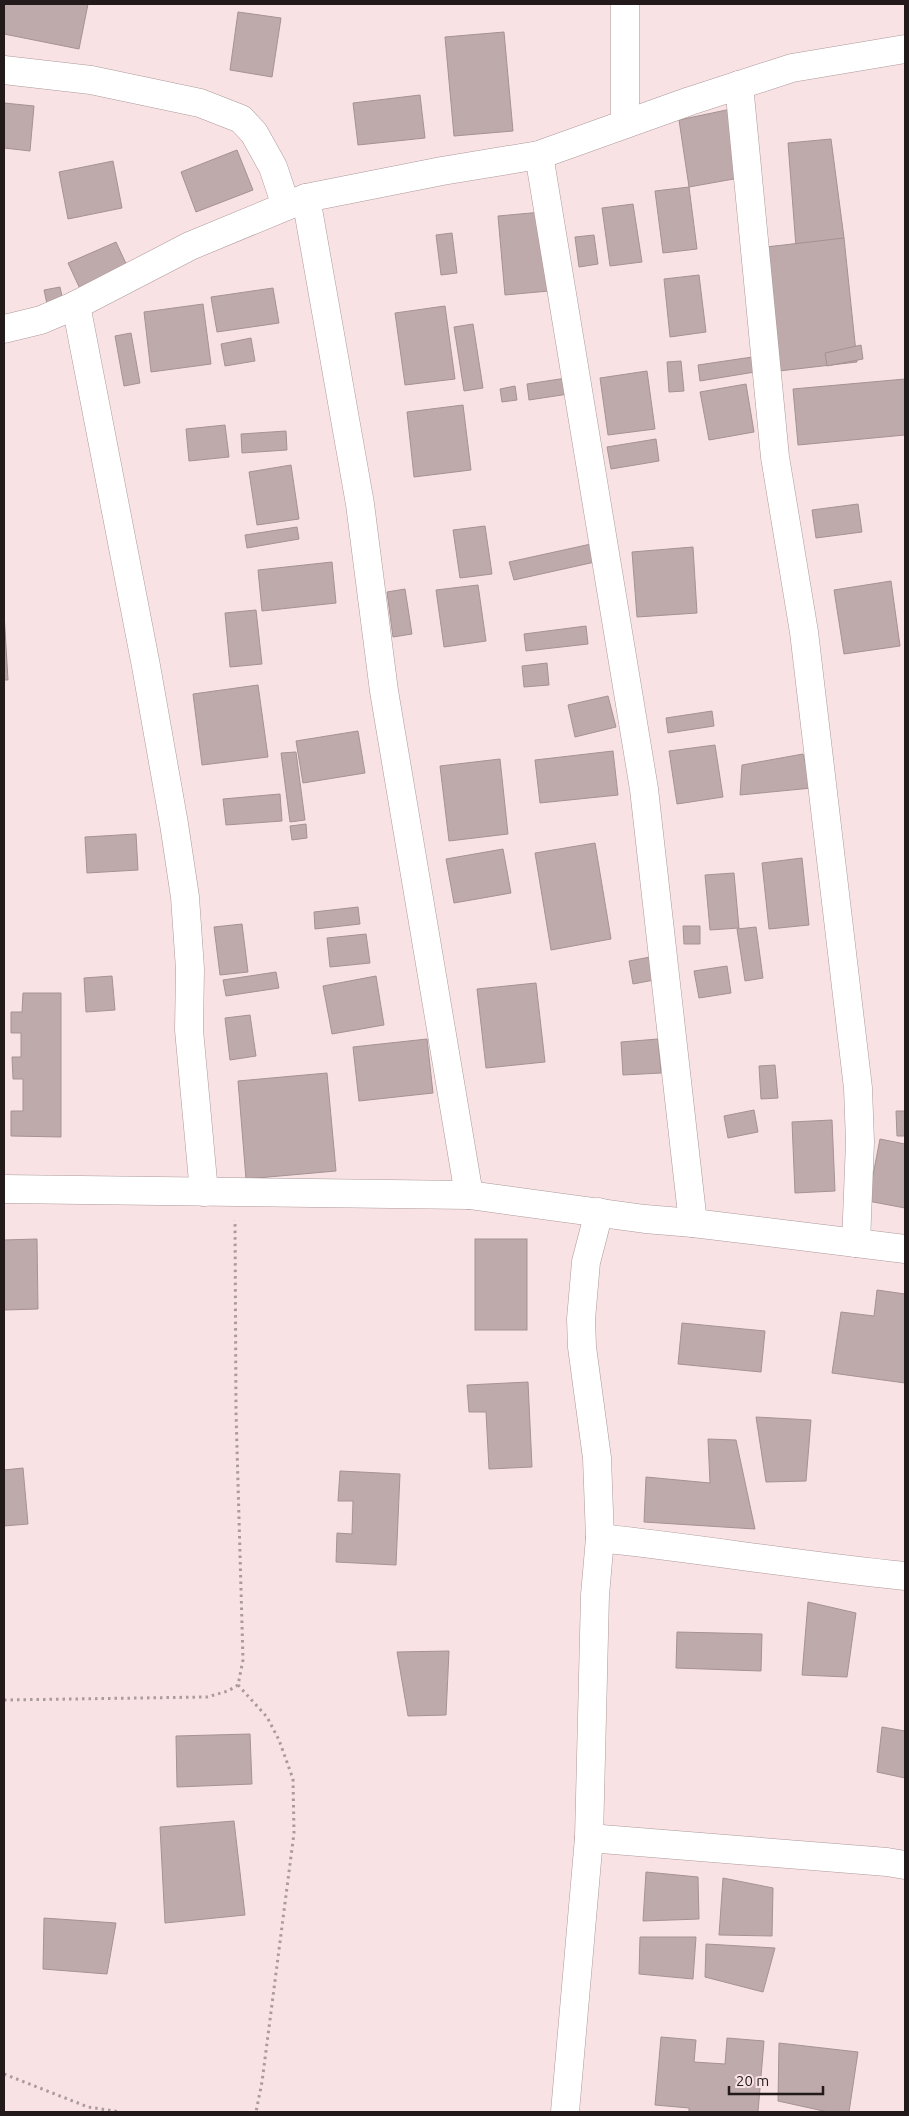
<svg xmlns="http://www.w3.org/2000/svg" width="909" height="2116" font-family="Ubuntu,sans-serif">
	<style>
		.building { fill: #bea9ab; stroke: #a69293 }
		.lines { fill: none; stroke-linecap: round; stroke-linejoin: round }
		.minor-casing { stroke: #ae999b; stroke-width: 29 }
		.path { stroke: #ab9a9c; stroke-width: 3; stroke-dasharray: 2.5 4; stroke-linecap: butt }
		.minor { stroke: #fff; stroke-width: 28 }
	</style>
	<rect width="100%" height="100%" fill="#f8e2e4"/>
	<g class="building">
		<path d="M4,4H88L79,49L4,34Z"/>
		<path d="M238,12L281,18L272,77L230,70Z"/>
		<path d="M504,32L513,131L454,136L445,37Z"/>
		<path d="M420,95L425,138L358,145L353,103Z"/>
		<path d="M4,103L34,106L30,151L4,148Z"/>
		<path d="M731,109L745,177L689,187L679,120Z"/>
		<path d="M831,139L844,238L796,247L788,143Z"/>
		<path d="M237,150L253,190L196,212L181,172Z"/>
		<path d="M113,161L122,208L68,219L59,172Z"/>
		<path d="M689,187L697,249L663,253L655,191Z"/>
		<path d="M633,204L642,262L610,266L602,208Z"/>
		<path d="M542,212L549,291L505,295L498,216Z"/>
		<path d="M452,233L457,273L441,275L436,235Z"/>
		<path d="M594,235L598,264L579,267L575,237Z"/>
		<path d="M844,238L857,362L779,371L766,247Z"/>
		<path d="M116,242L129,270L81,291L68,263Z"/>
		<path d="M699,275L706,332L670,337L664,279Z"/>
		<path d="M60,287L63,301L47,304L44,290Z"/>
		<path d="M273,288L279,323L217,332L211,297Z"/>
		<path d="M203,304L211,364L151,372L144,312Z"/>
		<path d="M445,306L455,379L405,385L395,313Z"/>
		<path d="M473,324L483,388L464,391L454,327Z"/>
		<path d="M131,333L140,383L124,386L115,336Z"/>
		<path d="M251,338L255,361L225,366L221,344Z"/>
		<path d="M861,345L863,359L827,366L825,353Z"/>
		<path d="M759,356L761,371L700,381L698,365Z"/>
		<path d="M681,361L684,391L669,392L667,362Z"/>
		<path d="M647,371L655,429L608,435L600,378Z"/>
		<path d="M573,377L575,393L529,400L527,384Z"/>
		<path d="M905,379V435L798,445L793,389Z"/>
		<path d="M746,384L754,432L709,440L700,392Z"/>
		<path d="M515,386L517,400L502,402L500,389Z"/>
		<path d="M463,405L471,470L414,477L407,412Z"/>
		<path d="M225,425L229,457L189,461L186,429Z"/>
		<path d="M286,431L287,450L242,453L241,434Z"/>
		<path d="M656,439L659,461L611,469L607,447Z"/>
		<path d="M291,465L299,519L257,525L249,472Z"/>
		<path d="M858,504L862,532L816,538L812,510Z"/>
		<path d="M485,526L492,574L460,578L453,530Z"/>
		<path d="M297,527L299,539L247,548L245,535Z"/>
		<path d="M591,544L595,562L514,580L509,562Z"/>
		<path d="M693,547L697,613L637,617L632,552Z"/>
		<path d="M332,562L336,603L262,611L258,570Z"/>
		<path d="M891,581L900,646L844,654L834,590Z"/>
		<path d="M478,585L486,641L444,647L436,590Z"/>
		<path d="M405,589L412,634L393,637L387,592Z"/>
		<path d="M256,610L262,664L230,667L225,613Z"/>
		<path d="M4,613L8,680H4Z"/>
		<path d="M586,626L588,644L526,651L524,634Z"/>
		<path d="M547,663L549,685L524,687L522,666Z"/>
		<path d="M258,685L268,757L202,765L193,694Z"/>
		<path d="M608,696L616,727L575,737L568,705Z"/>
		<path d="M712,711L714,726L668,733L666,718Z"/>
		<path d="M358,731L365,773L303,783L296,741Z"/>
		<path d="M715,745L723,797L677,804L669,751Z"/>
		<path d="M613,751L618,795L540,803L535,760Z"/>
		<path d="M296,752L305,820L290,822L281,753Z"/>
		<path d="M803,754L812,788L740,795L742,765Z"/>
		<path d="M500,759L508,834L449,841L440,766Z"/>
		<path d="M280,794L282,821L226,825L223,799Z"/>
		<path d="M306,824L307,838L292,840L290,826Z"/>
		<path d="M136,834L138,870L87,873L85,837Z"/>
		<path d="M595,843L611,939L551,950L535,853Z"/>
		<path d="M503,849L511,893L454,903L446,859Z"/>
		<path d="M802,858L809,925L769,929L762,863Z"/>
		<path d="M734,873L739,928L710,930L705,875Z"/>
		<path d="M358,907L360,924L315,929L314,912Z"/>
		<path d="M242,924L248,972L220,975L214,927Z"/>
		<path d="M683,926H700V944H684Z"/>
		<path d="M756,927L763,978L745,981L737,929Z"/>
		<path d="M366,934L370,963L330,967L327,938Z"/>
		<path d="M661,955L665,978L633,984L629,961Z"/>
		<path d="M727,966L731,993L699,998L694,971Z"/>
		<path d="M276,972L279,988L226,996L223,980Z"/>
		<path d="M112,976L115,1010L86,1012L84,978Z"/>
		<path d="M376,976L384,1025L332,1034L323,986Z"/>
		<path d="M536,983L545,1062L486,1068L477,989Z"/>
		<path d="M23,993H61V1137L11,1136V1111H23V1079H13L12,1057H21V1033H11V1012H22Z"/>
		<path d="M250,1015L256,1056L230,1060L225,1018Z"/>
		<path d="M427,1039L433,1093L359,1101L353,1047Z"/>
		<path d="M658,1039L661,1073L623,1075L621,1042Z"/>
		<path d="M775,1065L778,1098L761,1099L759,1066Z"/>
		<path d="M327,1073L336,1171L246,1179L238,1081Z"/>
		<path d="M754,1110L758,1132L728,1138L724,1116Z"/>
		<path d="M896,1111H905V1136H897Z"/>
		<path d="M832,1120L835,1191L795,1193L792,1122Z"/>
		<path d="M880,1139L905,1144V1208L868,1201Z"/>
		<path d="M37,1239L38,1309L4,1310V1240Z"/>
		<rect x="475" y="1239" width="52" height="91"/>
		<path d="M877,1290L905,1294V1383L832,1373L841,1312L874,1316Z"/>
		<path d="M682,1323L765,1331L761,1372L678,1364Z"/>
		<path d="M528,1382L532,1467L489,1469L486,1412H469L467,1385Z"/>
		<path d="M756,1417L811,1420L806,1481L766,1482Z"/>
		<path d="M708,1439L736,1440L755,1529L644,1522L646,1477L710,1483Z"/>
		<path d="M23,1468L28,1524L4,1526V1470Z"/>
		<path d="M340,1471L400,1474L396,1565L336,1562L337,1533L352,1534L353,1501H338Z"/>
		<path d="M808,1602L856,1613L847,1677L802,1675Z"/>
		<path d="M677,1632L762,1634L761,1671L676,1668Z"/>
		<path d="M449,1651L446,1715L408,1716L397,1652Z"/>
		<path d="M882,1727L905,1731V1778L877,1772Z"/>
		<path d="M250,1734L252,1784L177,1787L176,1736Z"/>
		<path d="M234,1821L245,1915L165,1923L160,1827Z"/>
		<path d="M646,1872L698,1877L699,1919L643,1921Z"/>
		<path d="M723,1878L773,1888L772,1936L719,1935Z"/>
		<path d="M44,1918L116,1923L107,1974L43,1969Z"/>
		<path d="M640,1937H696L693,1979L639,1974Z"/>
		<path d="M706,1944L775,1948L763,1992L705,1977Z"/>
		<path d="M661,2037L696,2040L694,2062L725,2064L727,2038L764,2041L758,2112H689V2108L655,2105Z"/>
		<path d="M779,2043L858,2052L849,2112H828L778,2101Z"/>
	</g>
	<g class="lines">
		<g class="minor-casing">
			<g id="minor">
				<path d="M625,4V124"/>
				<path d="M4,70L91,80L200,103L241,119L254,133L273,167L286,206"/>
				<path d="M739,85L775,457L804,632L858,1088L860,1142L856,1243"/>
				<path d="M539,155L644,789L693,1223"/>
				<path d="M306,198L360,504L384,691L469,1195"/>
				<path d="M76,305L146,666L174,824L185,897L190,969L189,1030L204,1192"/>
				<path d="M4,329L41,320L76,305L190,246L306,198L442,171L539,155L690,101L792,68L905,49"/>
				<path d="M4,1189L469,1195L645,1219L693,1223L905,1249"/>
				<path d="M600,1538C702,1549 803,1566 905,1576"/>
				<path d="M589,1838L887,1862L905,1865"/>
				<path d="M565,2112L589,1838L595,1595L600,1538L597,1458L582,1347L581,1319L586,1262L599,1212"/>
			</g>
		</g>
		<g class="path">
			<path d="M238,1685L267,1717L279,1740L293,1779L294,1833L262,2082L256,2112"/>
			<path d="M4,1700L207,1697L228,1691L238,1685L243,1660L236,1412L235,1220"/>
			<path d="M4,2074L88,2107L121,2112"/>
		</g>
		<use href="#minor" class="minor"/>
	</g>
	<rect width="909" height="2116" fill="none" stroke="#221a1b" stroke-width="10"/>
	<path d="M729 2086v8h94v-8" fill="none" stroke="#221a1b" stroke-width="2.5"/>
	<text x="736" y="2086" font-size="15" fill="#221a1b" stroke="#f8e2e4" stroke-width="4" paint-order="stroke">20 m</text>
</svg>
